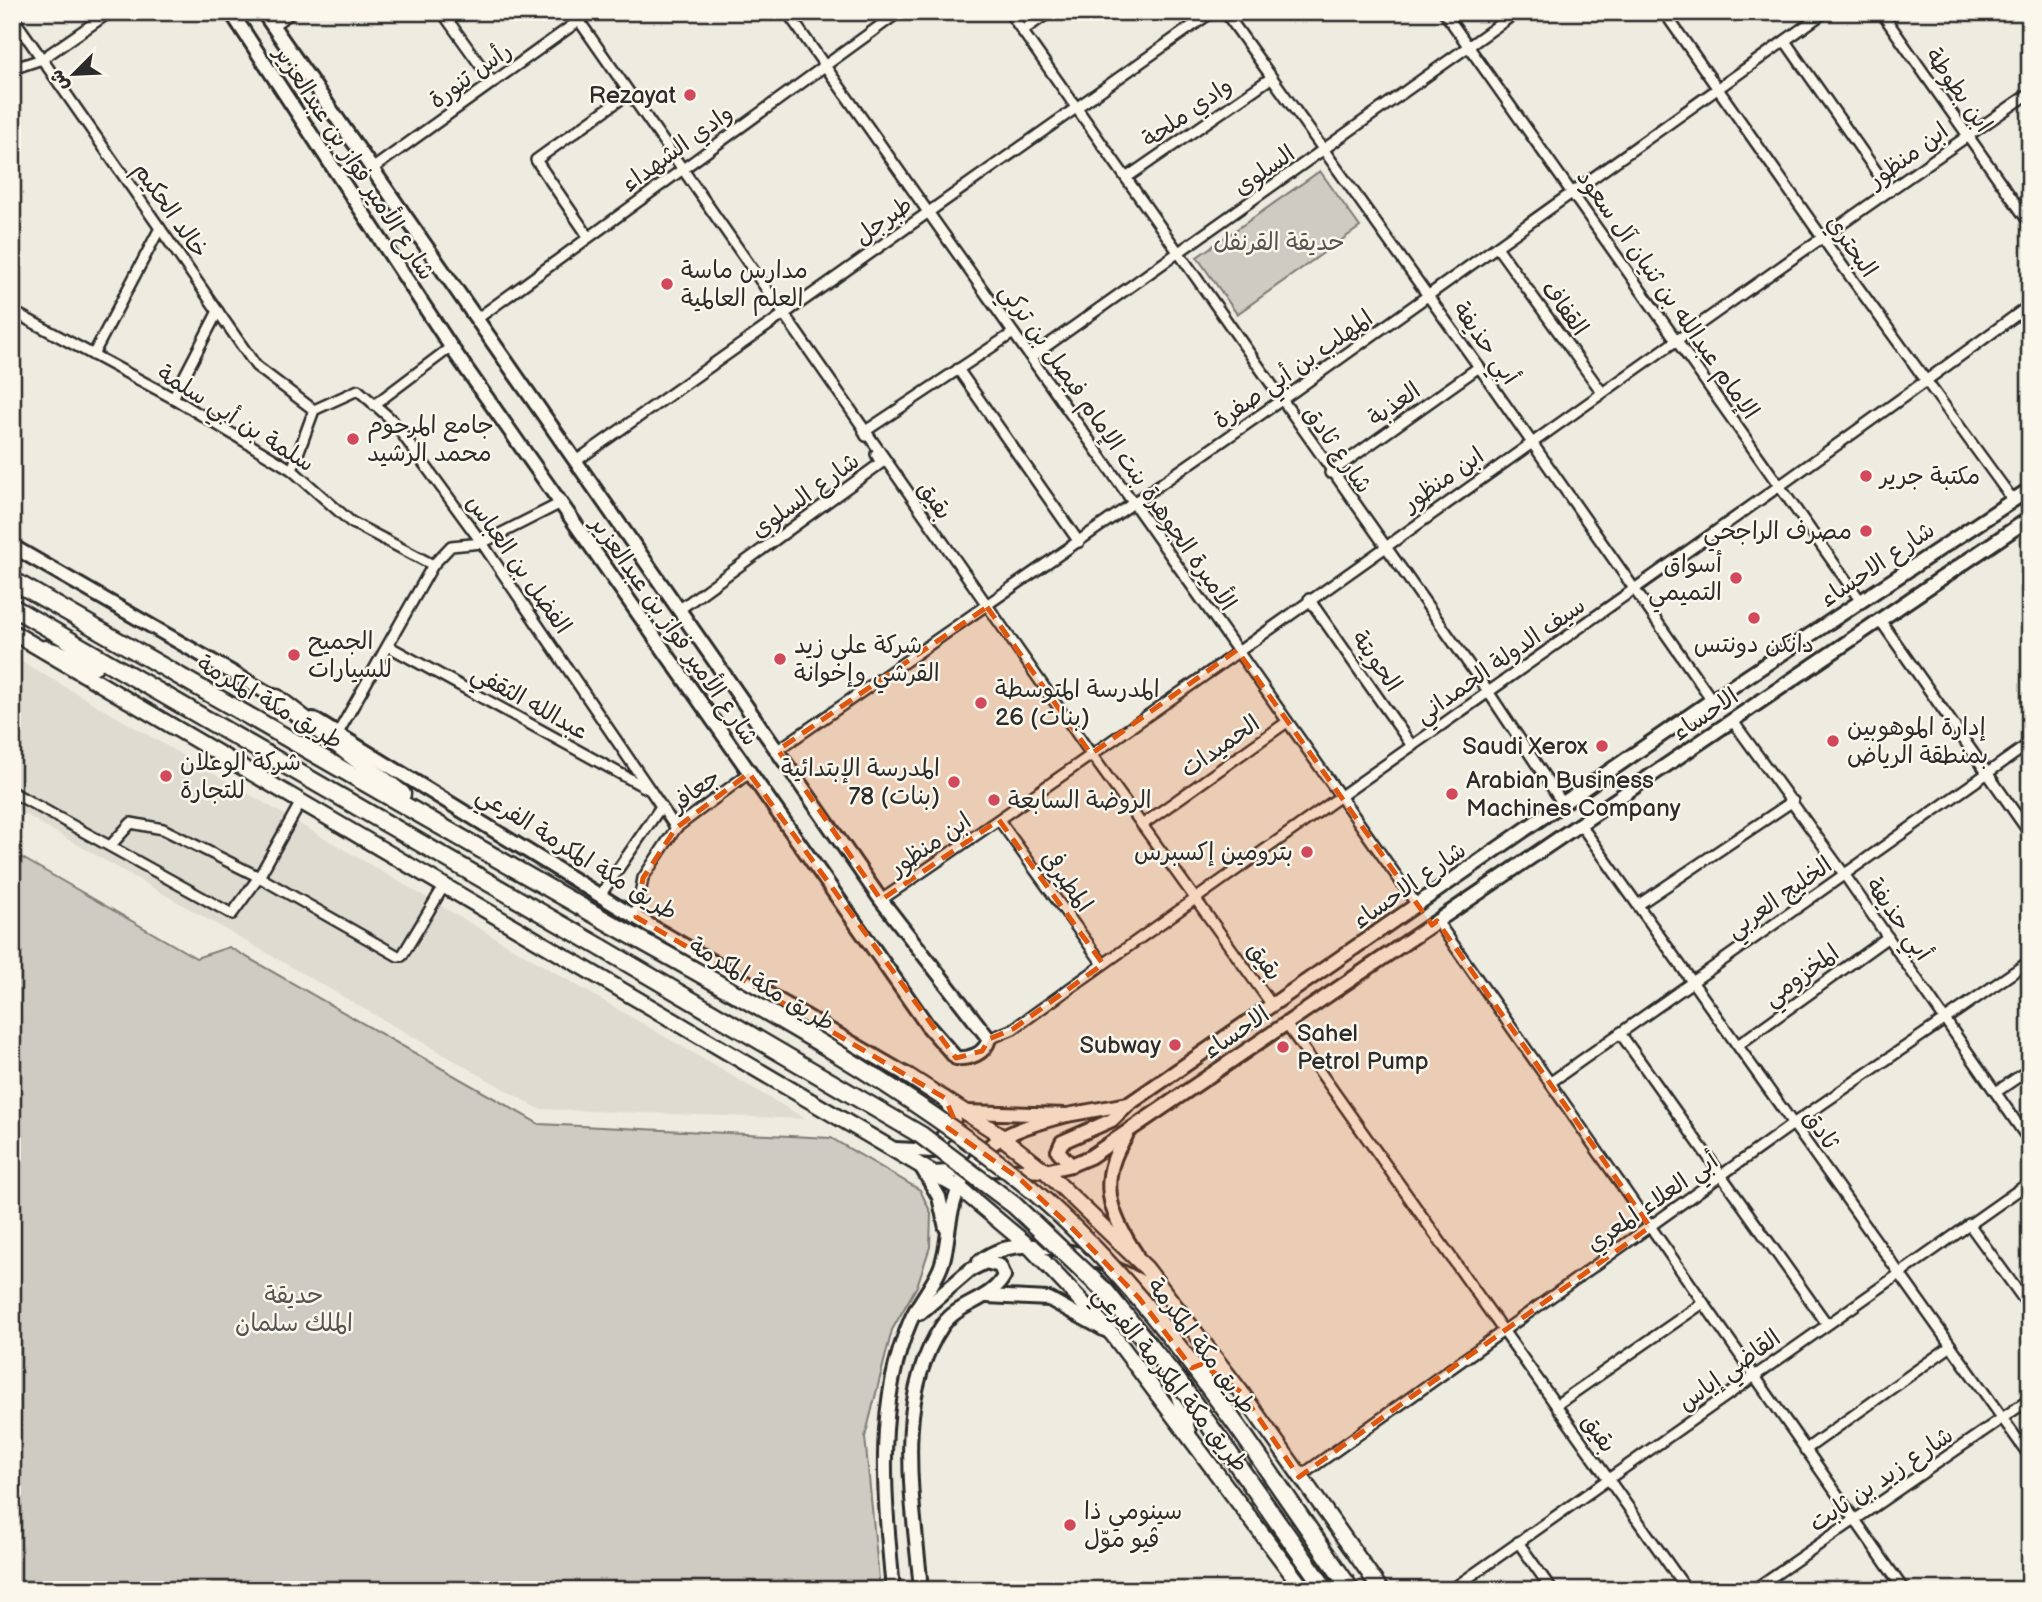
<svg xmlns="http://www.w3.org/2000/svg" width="2042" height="1602" font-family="'Balsamiq Sans','Playpen Sans Arabic',sans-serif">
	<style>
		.built { fill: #dedbd1 }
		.green { fill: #cecbc2; stroke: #7c7b76; stroke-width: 2 }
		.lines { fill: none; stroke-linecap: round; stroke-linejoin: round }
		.street-casing { stroke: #2b2b2b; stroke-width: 14 }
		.secondary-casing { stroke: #2b2b2b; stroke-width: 18 }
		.primary-casing { stroke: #2b2b2b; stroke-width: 19 }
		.highway-casing { stroke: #2b2b2b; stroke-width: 21 }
		.street { stroke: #fbf7ec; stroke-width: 9 }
		.secondary { stroke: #fbf7ec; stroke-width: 12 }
		.primary { stroke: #fbf7ec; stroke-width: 14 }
		.highway { stroke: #fbf7ec; stroke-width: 16 }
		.highway-bridge-casing { stroke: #2b2b2b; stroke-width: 21; stroke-linecap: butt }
		.highway-bridge { stroke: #fbf7ec; stroke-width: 16 }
		.marked { fill: #df570e; fill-opacity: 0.2; stroke: #df570e; stroke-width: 5; stroke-dasharray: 14 9; stroke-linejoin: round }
		.poi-dot { fill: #d1495b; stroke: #fbf7ec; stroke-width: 2.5 }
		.labels { text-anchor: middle; stroke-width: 5; stroke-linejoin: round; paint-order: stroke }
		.street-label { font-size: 24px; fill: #2b2b2b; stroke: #fbf7ec }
		.poi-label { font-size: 24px; fill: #2b2b2b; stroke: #fbf7ec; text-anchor: start }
		.park-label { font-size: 24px; fill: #545351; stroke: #fbf7ec }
	</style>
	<rect width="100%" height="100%" fill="#eeebe0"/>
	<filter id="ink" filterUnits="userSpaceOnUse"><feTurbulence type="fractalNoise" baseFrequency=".0143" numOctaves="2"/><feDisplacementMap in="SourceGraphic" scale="14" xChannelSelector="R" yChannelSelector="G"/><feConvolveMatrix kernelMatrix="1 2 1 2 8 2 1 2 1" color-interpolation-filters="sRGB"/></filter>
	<g filter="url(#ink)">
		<path class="built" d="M12,656L806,1119L539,1109L12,807Z"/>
		<g class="green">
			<path d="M1320,171L1360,227L1237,314L1197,257Z"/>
			<path d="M12,852L196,958L229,947L539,1124L831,1138L920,1190L931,1213L930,1247L917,1286L892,1330L865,1437L880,1590H12Z"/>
		</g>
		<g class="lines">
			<g class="street-casing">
				<g id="street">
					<path d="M442,12L493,83"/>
					<path d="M573,12L1091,754L1272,1005"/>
					<path d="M787,12L1417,905"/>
					<path d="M1009,12L1489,693L1563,804"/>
					<path d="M1225,12L1479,367L1712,700"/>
					<path d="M1444,12L1860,600"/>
					<path d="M1664,12L1831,250L2013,500"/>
					<path d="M1881,12L2030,224"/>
					<path d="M12,16L256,366L314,410"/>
					<path d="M272,26L292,12"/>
					<path d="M1022,31L1050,12"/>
					<path d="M1785,41L1890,191"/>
					<path d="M12,69L42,59L110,12"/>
					<path d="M372,169L591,12"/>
					<path d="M1126,178L1271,78"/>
					<path d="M588,236L536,160L628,94"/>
					<path d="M1497,247L1601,391"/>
					<path d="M12,311L173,398L292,470L351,522L433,565"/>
					<path d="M478,318L899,12"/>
					<path d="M93,355L160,228"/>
					<path d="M1031,357L1517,12"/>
					<path d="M958,369L1079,542"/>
					<path d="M173,398L218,311"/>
					<path d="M374,405L451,347"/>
					<path d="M866,436L864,432L1013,333"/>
					<path d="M576,461L1212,12"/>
					<path d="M292,470L314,410L358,390L392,420L482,543L676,828"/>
					<path d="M1330,473L1479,367"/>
					<path d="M1309,599L1412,746"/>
					<path d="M680,609L881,463L876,454"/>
					<path d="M1880,620L2030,834"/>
					<path d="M388,646L650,790"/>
					<path d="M1732,720L1844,874L2030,1142"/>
					<path d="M338,733L433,565L451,546L482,543L561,503"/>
					<path d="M778,750L1293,392L1825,12"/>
					<path d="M12,792L232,914L259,877L302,800"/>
					<path d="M999,820L1103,964"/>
					<path d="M1580,824L2030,1457"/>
					<path d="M1142,825L1287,722"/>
					<path d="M111,845L131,823L163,829L259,877L398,956H402L445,884"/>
					<path d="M601,894L660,808"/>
					<path d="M881,900C1268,637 1644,358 2030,93"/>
					<path d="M1638,905L1793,801"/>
					<path d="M636,917L643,878L676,828L749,773"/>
					<path d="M1437,921L1904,1590"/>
					<path d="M1286,1024L1687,1590"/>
					<path d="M1620,1033L1827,1324"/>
					<path d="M989,1039L1013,1029C1351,786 1694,551 2030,305"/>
					<path d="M1738,1045L1888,937"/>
					<path d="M1551,1082L2030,743"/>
					<path d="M1996,1092L2030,1069"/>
					<path d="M1969,1224L2030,1308"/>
					<path d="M1556,1405L1703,1303"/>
					<path d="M1805,1450L1951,1346"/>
					<path d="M1299,1477L1793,1124L2030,961"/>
					<path d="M1518,1542L1552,1590"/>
					<path d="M1451,1590L2030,1182"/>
					<path d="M1753,1590L2030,1399"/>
				</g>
			</g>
			<g class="secondary-casing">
				<g id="secondary">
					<path d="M231,12L451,347L927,1025L956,1058C970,1059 985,1054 989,1039L881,900L263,12"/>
					<path d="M2030,489L1712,700L1129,1104L1112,1120L1062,1142L1058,1151L1071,1165L1090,1157L2030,518"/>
					<path d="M12,546L285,703"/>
					<path d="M313,719L625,911L907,1075"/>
					<path d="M965,1112L1067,1115L1128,1104"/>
					<path d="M1126,1136C1097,1179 1109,1213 1136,1254"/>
					<path d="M895,1149L934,1151L954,1119L945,1098"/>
					<path d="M922,1168L939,1197L946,1228"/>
					<path d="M933,1173L997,1169L1045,1171L1071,1165"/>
					<path d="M979,1262C1029,1221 1118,1267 1164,1295"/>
					<path d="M987,1296L1049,1299L1105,1330"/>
					<path d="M920,1313L970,1270L986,1262L1000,1266L1004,1276C990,1302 958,1302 942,1326C892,1401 914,1505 921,1590"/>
					<path d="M1189,1432L1175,1388L1183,1371L1202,1364L1235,1387"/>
					<path d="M893,1590C885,1501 874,1406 910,1322C917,1304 931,1289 939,1271C947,1255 947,1232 951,1214C966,1144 1006,1131 1067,1115"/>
				</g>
			</g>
			<g class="primary-casing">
				<g id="primary">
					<path d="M12,632L962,1190L1031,1248L1113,1335L1304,1590"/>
					<path d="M907,1075L991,1129L1045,1171L1146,1268L1241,1392L1381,1590"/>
				</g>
			</g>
			<g class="highway-casing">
				<g id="highway">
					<path d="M12,580L613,925"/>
					<path d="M12,607L602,948"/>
					<path d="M45,649L95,665"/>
					<path d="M277,698L402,794"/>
				</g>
			</g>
			<use href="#street" class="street"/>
			<use href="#secondary" class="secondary"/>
			<use href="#primary" class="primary"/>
			<use href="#highway" class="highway"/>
			<g class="highway-bridge-casing">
				<g id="highway-bridge">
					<path d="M613,925C753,1003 895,1080 1020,1180C1150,1284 1255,1454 1351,1590"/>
					<path d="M602,948L921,1135L1014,1205L1106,1292L1178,1381L1326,1590"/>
				</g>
			</g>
			<use href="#highway-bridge" class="highway-bridge"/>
		</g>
	</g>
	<path class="marked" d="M987,607L1091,754L1237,650L1432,925L1437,921L1650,1227L1299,1477L1241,1392L1202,1364L1192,1368L1139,1298L1073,1229L1021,1180L948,1128L954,1119L945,1098L636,917L643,878L676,828L749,773L956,1058L982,1051L989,1039L1013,1029L1103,964L999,820L881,900L778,750Z"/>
	<g class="poi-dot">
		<circle cx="690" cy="95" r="7"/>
		<circle cx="667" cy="284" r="7"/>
		<circle cx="353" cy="439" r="7"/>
		<circle cx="1866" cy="476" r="7"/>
		<circle cx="1866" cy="531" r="7"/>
		<circle cx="1736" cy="578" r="7"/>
		<circle cx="1754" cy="618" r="7"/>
		<circle cx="294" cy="655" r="7"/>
		<circle cx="780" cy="659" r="7"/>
		<circle cx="981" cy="703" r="7"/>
		<circle cx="1833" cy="741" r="7"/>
		<circle cx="1602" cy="746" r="7"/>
		<circle cx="166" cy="776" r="7"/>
		<circle cx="954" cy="782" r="7"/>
		<circle cx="1452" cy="794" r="7"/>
		<circle cx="994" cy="800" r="7"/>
		<circle cx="1307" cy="852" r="7"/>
		<circle cx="1175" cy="1045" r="7"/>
		<circle cx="1283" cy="1047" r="7"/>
		<circle cx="1070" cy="1525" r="7"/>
	</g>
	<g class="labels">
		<g class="street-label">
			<text transform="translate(470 75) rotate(-36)" y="8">رأس تنورة</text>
			<text transform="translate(1959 90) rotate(55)" y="8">ابن بطوطة</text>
			<text transform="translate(1187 112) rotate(-35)" y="8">وادي ملحة</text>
			<text transform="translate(677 148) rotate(-36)" y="8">وادي الشهداء</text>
			<text transform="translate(1908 155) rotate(-36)" y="8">ابن منظور</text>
			<text transform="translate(355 163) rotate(57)" y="8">شارع الأمير فواز بن عبدالعزير</text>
			<text transform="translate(1264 170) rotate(-35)" y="8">السلوى</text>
			<text transform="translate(171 210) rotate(55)" y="8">خالد الحكيم</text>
			<text transform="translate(883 220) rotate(-35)" y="8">طبرجل</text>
			<text transform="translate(1852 246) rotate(55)" y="8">البحتري</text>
			<text transform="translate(1668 294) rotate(55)" y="8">الإمام عبدالله بن ثنيان آل سعود</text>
			<text transform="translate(1565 308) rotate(54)" y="8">القفاف</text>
			<text transform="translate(1486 343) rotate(55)" y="8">أبي حذيفة</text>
			<text transform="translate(1293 369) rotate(-35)" y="8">المهلب بن أبي صفرة</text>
			<text transform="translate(1394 404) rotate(-35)" y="8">العذبة</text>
			<text transform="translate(236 418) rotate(32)" y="8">سلمة بن أبي سلمة</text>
			<text transform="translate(1118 447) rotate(55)" y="8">الأميرة الجوهرة بنت الإمام فيصل بن تركي</text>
			<text transform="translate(1338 449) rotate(55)" y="8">شارع ثادق</text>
			<text transform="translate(1443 479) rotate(-35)" y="8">ابن منظور</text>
			<text transform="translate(805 495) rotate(-36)" y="8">شارع السلوى</text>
			<text transform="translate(935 500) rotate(55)" y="8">بقيق</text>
			<text transform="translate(519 564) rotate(55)" y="8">الفضل بن العباس</text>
			<text transform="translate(1877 564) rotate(-34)" y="8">شارع الاحساء</text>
			<text transform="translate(675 631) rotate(55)" y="8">شارع الأمير فواز بن عبدالعزير</text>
			<text transform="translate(1500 660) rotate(-35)" y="8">سيف الدولة الحمداني</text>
			<text transform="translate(1377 661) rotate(55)" y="8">الحويتة</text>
			<text transform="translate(270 702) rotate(30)" y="8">طريق مكة المكرمة</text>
			<text transform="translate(530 702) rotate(29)" y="8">عبدالله الثقفي</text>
			<text transform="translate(1705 714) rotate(-34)" y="8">الاحساء</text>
			<text transform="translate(1220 746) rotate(-35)" y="8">الحميدات</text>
			<text transform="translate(695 790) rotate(-37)" y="8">جعافر</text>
			<text transform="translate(930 844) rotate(-34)" y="8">ابن منظور</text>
			<text transform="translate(577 853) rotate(32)" y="8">طريق مكة المكرمة الفرعي</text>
			<text transform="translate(1067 881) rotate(54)" y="8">المطيرفي</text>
			<text transform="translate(1409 885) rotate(-35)" y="8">شارع الاحساء</text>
			<text transform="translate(1779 897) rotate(-35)" y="8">الخليج العربي</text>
			<text transform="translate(1899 919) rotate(55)" y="8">أبي حذيفة</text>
			<text transform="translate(1265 961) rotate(55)" y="8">بقيق</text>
			<text transform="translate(1801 975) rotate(-36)" y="8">المخزومي</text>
			<text transform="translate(762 984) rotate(30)" y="8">طريق مكة المكرمة</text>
			<text transform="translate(1236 1032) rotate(-34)" y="8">الاحساء</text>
			<text transform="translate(1821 1129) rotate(55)" y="8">ثادق</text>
			<text transform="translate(1652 1202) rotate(-35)" y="8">أبي العلاء المعري</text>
			<text transform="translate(1202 1346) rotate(53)" y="8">طريق مكة المكرمة</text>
			<text transform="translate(1729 1370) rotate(-36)" y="8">القاضي إياس</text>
			<text transform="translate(1171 1379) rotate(51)" y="8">طريق مكة المكرمة الفرعي</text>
			<text transform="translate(1599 1433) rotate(55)" y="8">بقيق</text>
			<text transform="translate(1881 1479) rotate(-34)" y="8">شارع زيد بن ثابت</text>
		</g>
		<g class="poi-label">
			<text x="676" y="103" text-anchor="end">Rezayat</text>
			<text x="681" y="278">مدارس ماسة<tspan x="681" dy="28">العلم العالمية</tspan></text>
			<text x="367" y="433">جامع المرحوم<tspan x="367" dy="28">محمد الرشيد</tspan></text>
			<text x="1880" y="484">مكتبة جرير</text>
			<text x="1852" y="539" text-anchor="end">مصرف الراجحي</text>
			<text x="1722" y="572" text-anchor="end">أسواق<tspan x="1722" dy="28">التميمي</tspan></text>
			<text x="308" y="649">الجميح<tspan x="308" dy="28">للسيارات</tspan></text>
			<text x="1754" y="652" text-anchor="middle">دانكن دونتس</text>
			<text x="794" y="653">شركة علي زيد<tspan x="794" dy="28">القرشي وإخوانة</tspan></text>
			<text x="995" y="697">المدرسة المتوسطة<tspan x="995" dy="28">26 (بنات)</tspan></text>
			<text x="1847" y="735">إدارة الموهوبين<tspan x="1847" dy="28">بمنطقة الرياض</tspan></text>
			<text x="1588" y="754" text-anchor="end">Saudi Xerox</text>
			<text x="180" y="770">شركة الوعلان<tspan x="180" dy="28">للتجارة</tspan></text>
			<text x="940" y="776" text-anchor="end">المدرسة الإبتدائية<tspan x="940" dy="28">78 (بنات)</tspan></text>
			<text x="1466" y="788">Arabian Business<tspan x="1466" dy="28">Machines Company</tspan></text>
			<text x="1008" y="808">الروضة السابعة</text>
			<text x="1293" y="860" text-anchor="end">بترومين إكسبرس</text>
			<text x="1297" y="1041">Sahel<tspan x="1297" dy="28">Petrol Pump</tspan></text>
			<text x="1161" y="1053" text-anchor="end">Subway</text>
			<text x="1084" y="1519">سينومي ذا<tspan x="1084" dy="28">ڤيو موّل</tspan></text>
		</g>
		<g class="park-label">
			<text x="1279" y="250">حديقة القرنفل</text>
			<text x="294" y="1303">حديقة<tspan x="294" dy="28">الملك سلمان</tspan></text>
		</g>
	</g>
	<rect width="2042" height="1602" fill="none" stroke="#fbf7ec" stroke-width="42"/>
	<rect x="21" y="21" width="2000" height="1560" fill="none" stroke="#2b2b2b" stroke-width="2.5" filter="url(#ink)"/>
	<g transform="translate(74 74) rotate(246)" stroke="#fbf7ec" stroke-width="5" paint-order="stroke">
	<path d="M0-5L12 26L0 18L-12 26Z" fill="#2b2b2b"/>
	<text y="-10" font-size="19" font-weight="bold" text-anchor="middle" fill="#2b2b2b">ش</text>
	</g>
</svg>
